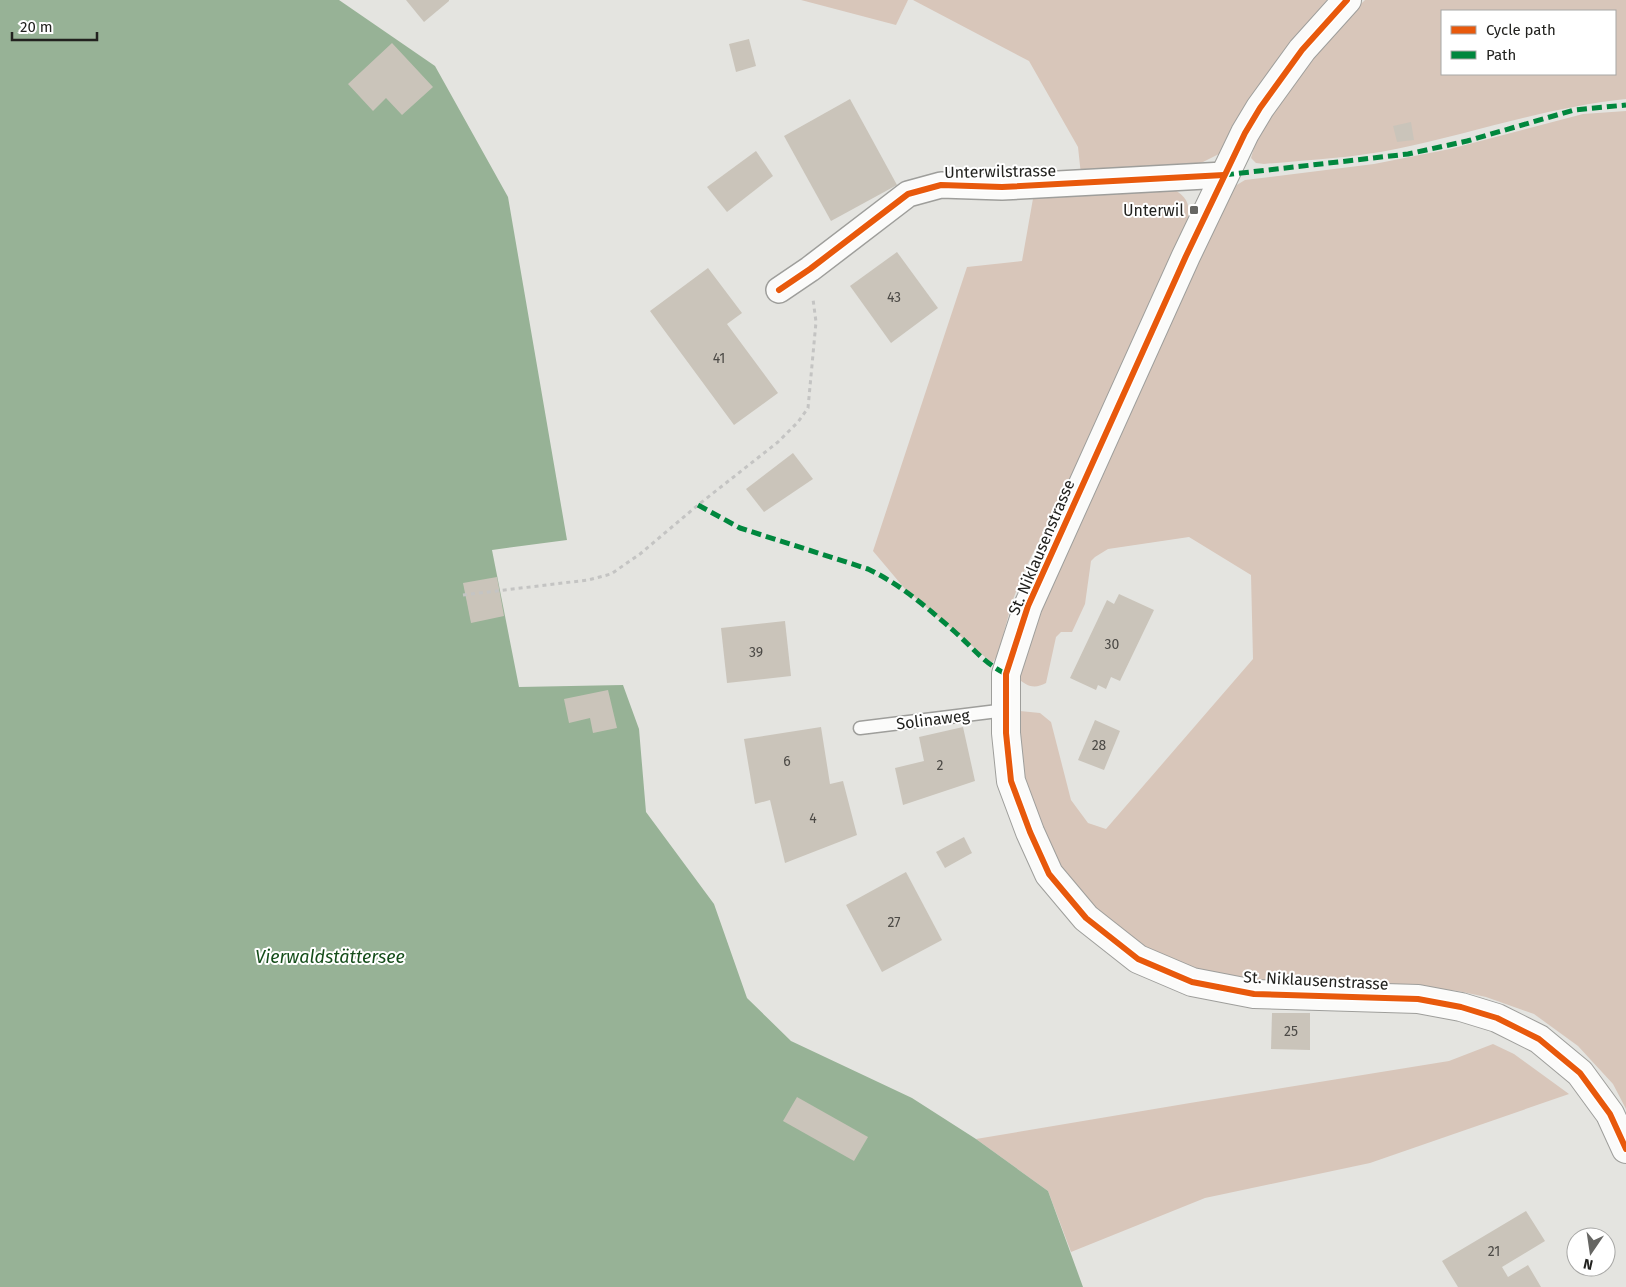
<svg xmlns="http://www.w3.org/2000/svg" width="1626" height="1287" font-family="'Fira Sans',sans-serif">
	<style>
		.green { fill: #d8c6ba; fill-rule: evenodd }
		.water { fill: #97b296 }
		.building { fill: #cac4ba }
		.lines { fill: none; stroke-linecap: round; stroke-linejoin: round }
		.lane-casing { stroke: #9e9e9b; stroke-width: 15 }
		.street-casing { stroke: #9e9e9b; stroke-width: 28 }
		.secondary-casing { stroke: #9e9e9b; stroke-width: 30 }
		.path { stroke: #c4c4c3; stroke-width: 3; stroke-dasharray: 4 4; stroke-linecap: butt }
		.lane { stroke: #fbfbfa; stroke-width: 12 }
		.street { stroke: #fbfbfa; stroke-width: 25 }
		.secondary { stroke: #fbfbfa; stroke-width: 28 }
		.quiet { stroke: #00873e; stroke-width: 5; stroke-dasharray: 10 5; stroke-linecap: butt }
		.cycleway-casing { stroke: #fff; stroke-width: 9 }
		.cycleway { stroke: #e8590c; stroke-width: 6 }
		.poi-dot { fill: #666663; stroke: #fff; stroke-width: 2 }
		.labels { text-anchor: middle; stroke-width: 4; stroke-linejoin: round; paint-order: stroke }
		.number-label { font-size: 14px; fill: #4c4a46 }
		.street-label { font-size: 16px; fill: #22221f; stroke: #fff }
		.poi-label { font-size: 16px; fill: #22221f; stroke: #fff; text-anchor: end }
		.water-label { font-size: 18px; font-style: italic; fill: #154d1a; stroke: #fff }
	</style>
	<rect width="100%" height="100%" fill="#e4e4e0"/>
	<g class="green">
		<path d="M801,0H908L896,25Z"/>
		<path d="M913,0H1327L1275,67L1219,154L1199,164L1081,175L1078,147L1029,61Z"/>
		<path d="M1365,0H1626V99C1548,107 1473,133 1396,149C1353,158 1308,160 1264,164L1256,163L1251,158L1259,131L1328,36ZM1442,11H1615V74H1442Z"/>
		<path d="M1626,111V1109L1613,1084L1578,1046L1534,1014L1486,997L1458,991L1417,986L1251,982L1197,972L1168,961L1127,938L1095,910L1071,881L1044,840L1026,794L1015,712L1020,711L1040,713L1051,722L1071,800L1088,823L1106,829L1253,659L1251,575L1189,537L1108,549L1095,557L1091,561L1085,604L1072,632H1061L1056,637L1046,683C1035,689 1027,687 1018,678L1027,632L1230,189L1245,180L1374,164L1450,149L1583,114Z"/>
		<path d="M1167,186C1194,198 1191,210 1183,235L1071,478L1024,571L1012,602L998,655L992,663L905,589L873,551L967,267L1022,261L1034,193Z"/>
		<path d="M1493,1044L1514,1054L1569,1094L1370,1163L1205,1198L1071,1252L1048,1191L976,1139L1190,1103L1449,1061Z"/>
	</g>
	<path class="water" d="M0,0H339L435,66L508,197L567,540L492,550L519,687L623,685L639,729L646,812L714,904L747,998L791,1041L912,1098L976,1139L1048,1191L1083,1287H0Z"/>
	<g class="building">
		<path d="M406,0H449V1L424,22Z"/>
		<path d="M749,39L756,66L736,72L729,44Z"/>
		<path d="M392,43L433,87L402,115L386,98L373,111L348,84Z"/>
		<path d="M850,99L897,185L831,221L784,136Z"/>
		<path d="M1411,122L1414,140L1397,142L1393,126Z"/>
		<path d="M756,151L773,176L727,212L707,187Z"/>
		<path d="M897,252L938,308L891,343L850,286Z"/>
		<path d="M708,268L742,313L727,324L778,393L734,425L650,311Z"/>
		<path d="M793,453L813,479L764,512L746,489Z"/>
		<path d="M497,577L504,616L471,623L463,583Z"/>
		<path d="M1119,594L1154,610L1120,681L1111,677L1106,689L1098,685L1096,690L1070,678L1107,600L1114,604Z"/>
		<path d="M785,621L791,676L727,683L721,628Z"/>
		<path d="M608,690L617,728L593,733L590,718L569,723L564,699Z"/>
		<path d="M1095,720L1120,731L1104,770L1078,760Z"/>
		<path d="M821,727L830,784L843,781L857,835L785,863L770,800L755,804L744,739Z"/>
		<path d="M963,727L975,781L903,805L895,768L924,761L919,737Z"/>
		<path d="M964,837L972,853L945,868L936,852Z"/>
		<path d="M906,872L942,940L882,972L846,905Z"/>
		<path d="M1272,1013H1310V1050L1271,1049Z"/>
		<path d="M797,1097L868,1137L854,1161L783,1121Z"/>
		<path d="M1526,1211L1545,1241L1502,1267L1508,1277L1528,1265L1541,1287H1458L1442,1261Z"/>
	</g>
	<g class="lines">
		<g class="lane-casing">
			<path id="lane" d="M860,728L1006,710"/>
		</g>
		<g class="street-casing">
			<path id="street" d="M779,290L810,269L908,194L941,185L1002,187L1224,175"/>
		</g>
		<g class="secondary-casing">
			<path id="secondary" d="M1347,0L1302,50L1260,108L1245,133L1186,256L1028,606L1006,674V733L1011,781L1030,832L1049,874L1086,918L1138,959L1192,982L1254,994L1418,999L1461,1007L1497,1018L1539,1039L1580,1073L1610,1114L1626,1149"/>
		</g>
		<path class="path" d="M463,595L588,580L611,574L640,554L698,505L778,442L798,422L808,408L816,322L813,299"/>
		<use href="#lane" class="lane"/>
		<use href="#street" class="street"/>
		<use href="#secondary" class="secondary"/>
		<g class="quiet">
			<path d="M1224,175L1408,154L1467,141L1574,110L1626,105"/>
			<path d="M698,505L740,528L868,569C900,584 929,609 955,632C973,648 984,663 1006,674"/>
		</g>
		<g class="cycleway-casing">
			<g id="cycleway">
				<path d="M1347,0L1302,50L1260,108L1245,133L1186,256L1028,606L1006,674V733L1011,781L1030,832L1049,874L1086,918L1138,959L1192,982L1254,994L1418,999L1461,1007L1497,1018L1539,1039L1580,1073L1610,1114L1626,1149"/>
				<path d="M779,290L810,269L908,194L941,185L1002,187L1224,175"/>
			</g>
		</g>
		<use href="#cycleway" class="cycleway"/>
	</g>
	<rect class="poi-dot" x="1189" y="205" width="10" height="10" rx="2.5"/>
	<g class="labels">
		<g class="number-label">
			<text x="894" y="302">43</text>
			<text x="719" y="363">41</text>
			<text x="1112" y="649">30</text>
			<text x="756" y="657">39</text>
			<text x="1099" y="750">28</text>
			<text x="787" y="766">6</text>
			<text x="940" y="770">2</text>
			<text x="813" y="823">4</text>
			<text x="894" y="927">27</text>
			<text x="1291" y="1036">25</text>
			<text x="1494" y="1256">21</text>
		</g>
		<g class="street-label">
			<text transform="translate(1000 171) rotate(-1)" y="6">Unterwilstrasse</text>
			<text transform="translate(1041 547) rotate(-67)" y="6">St. Niklausenstrasse</text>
			<text transform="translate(933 719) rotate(-7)" y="6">Solinaweg</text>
			<text transform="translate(1316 980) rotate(3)" y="6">St. Niklausenstrasse</text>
		</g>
		<g class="poi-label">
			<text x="1184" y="216">Unterwil</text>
		</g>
		<g class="water-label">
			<text x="330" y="963">Vierwaldstättersee</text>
		</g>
	</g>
	<rect x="1441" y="10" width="175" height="65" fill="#ffffff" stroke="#a7a7a5"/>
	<rect x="1451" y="26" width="25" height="8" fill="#e8590c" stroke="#a7a7a5"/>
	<text x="1486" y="35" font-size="15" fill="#22221f">Cycle path</text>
	<rect x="1451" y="51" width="25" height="8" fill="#00873e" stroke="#a7a7a5"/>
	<text x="1486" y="60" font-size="15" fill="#22221f">Path</text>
	<g transform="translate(1591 1252) rotate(193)"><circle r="24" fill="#ffffff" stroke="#a7a7a5"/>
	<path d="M0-4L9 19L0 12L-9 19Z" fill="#666663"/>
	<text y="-8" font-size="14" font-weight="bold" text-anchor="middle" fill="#22221f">N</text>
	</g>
	<path d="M12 32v8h85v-8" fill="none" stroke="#22221f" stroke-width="2.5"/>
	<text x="20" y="32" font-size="15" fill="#22221f" stroke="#ffffff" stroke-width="4" paint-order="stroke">20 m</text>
</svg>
